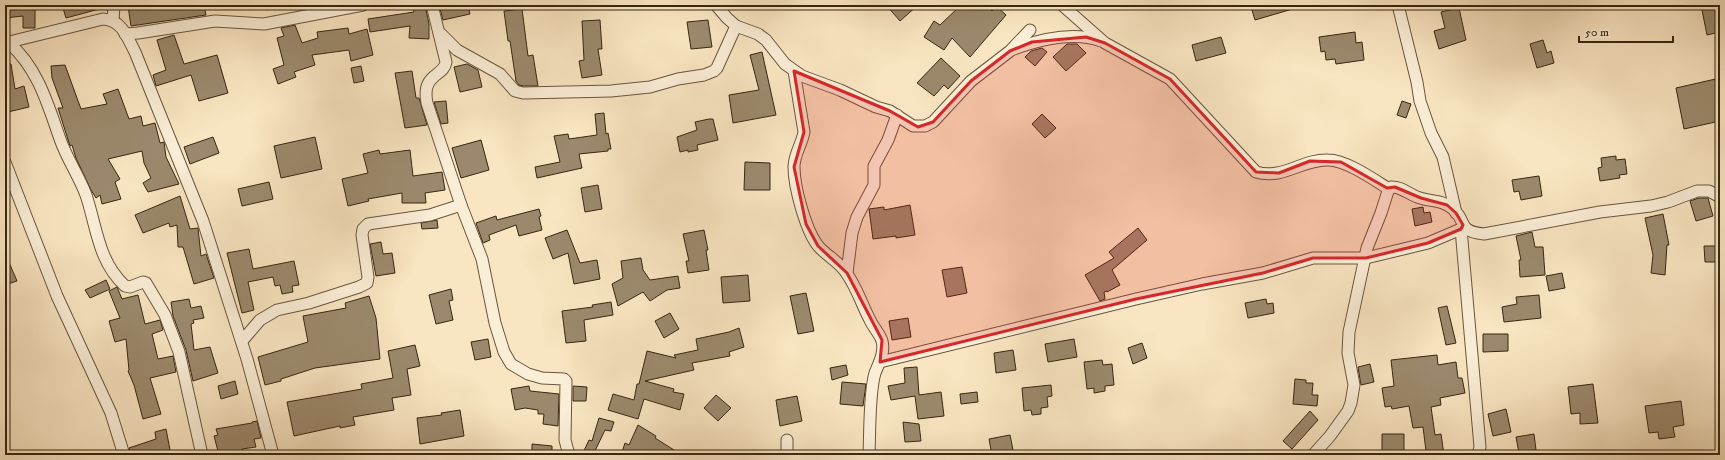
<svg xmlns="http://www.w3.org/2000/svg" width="1725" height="460" font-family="'IM FELL DW Pica',serif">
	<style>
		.building { fill: #9c896d; stroke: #372611 }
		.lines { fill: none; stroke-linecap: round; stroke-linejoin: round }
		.street-casing { stroke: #68563d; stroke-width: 13 }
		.street { stroke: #fbeed7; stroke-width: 11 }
		.marked { fill: #d62828; fill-opacity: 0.2; stroke: #d62828; stroke-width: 3; stroke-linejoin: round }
	</style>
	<rect width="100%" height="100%" fill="#f9e5c1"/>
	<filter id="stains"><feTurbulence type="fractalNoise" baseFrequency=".005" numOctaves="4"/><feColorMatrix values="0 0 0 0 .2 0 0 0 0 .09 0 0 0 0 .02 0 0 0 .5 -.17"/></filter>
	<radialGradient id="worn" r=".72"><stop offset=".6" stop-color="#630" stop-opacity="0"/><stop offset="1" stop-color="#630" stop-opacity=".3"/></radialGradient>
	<g class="building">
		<path d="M5,5H35V28H23V16L5,18Z"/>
		<path d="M62,5H102L103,8L66,18Z"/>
		<path d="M134,5H204L206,15L131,26L128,6Z"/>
		<path d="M425,5L429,24V39L409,38L410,26L370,32L368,19L414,12L413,7Z"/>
		<path d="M439,5H468L470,14L443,20Z"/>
		<path d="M886,5H918L900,21Z"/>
		<path d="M961,5H986L992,11L996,6L1006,15L970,57L952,38L944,50L924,37L934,21L940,25Z"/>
		<path d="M1270,5H1296V8L1255,20L1252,10Z"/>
		<path d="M1701,5H1716L1720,32L1707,35Z"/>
		<path d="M1459,8L1466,40L1439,49L1434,31L1445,28L1441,12Z"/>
		<path d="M522,9L528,56L533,55L538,86H524L519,85L516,81L510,41H508L504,11Z"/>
		<path d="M600,20L602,49H598L602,75L582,78L579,61L584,60L582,21Z"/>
		<path d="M708,20L712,47L691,49L687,22Z"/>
		<path d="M295,25L302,43L318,38L317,32L348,28L349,34L367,29L373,55L351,61L349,50L312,55L315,65L294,72L296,77L278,84L273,69L284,65L277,38L284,36L281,28Z"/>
		<path d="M1355,32L1356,43L1362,42L1364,60L1336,64L1335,59L1326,60L1325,51L1321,52L1319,37Z"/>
		<path d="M174,35L184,64L217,55L228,93L199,101L191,75L156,86L153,75L166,70L157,40Z"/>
		<path d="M1221,37L1226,53L1196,61L1192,45Z"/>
		<path d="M1543,40L1547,53L1551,51L1554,63L1537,68L1530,44Z"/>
		<path d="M1067,44H1077L1086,53L1066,71L1053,57Z"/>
		<path d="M1042,48L1047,52L1035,66L1025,57L1031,51Z"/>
		<path d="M762,52L776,115L733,123L729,95L759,90L750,55Z"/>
		<path d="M941,58L960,76L948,89L944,85L934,96L917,83Z"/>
		<path d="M5,64H11L15,89L24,86L29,107L8,112L5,98Z"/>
		<path d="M467,64L478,70L482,87L460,92L454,67Z"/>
		<path d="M65,65L81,109L107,104L103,94L118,89L129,119L141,116L143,126L155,123L160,143L164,142L166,157L179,184L148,192L143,183L151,178L144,163L142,151L108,159L120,179L115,182L121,199L102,204L100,195L96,198L91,190L76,158L72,145L70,146L58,108H63L52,78L51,66Z"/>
		<path d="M361,66L364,81L354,83L351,68Z"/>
		<path d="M412,71L416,98H419L427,125L405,128L395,73Z"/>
		<path d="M1720,78V121L1684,129L1676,88Z"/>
		<path d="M446,101L448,123L441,124L434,102Z"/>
		<path d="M1402,101L1411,104L1406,118L1397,115Z"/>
		<path d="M604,113L606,134L608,133L611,149H608V151L579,154L582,168L537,178L535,167L560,162L554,136L568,134L569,139L597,135L595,114Z"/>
		<path d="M1042,114L1056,128L1045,138L1032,124Z"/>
		<path d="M709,119H713L718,140L697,145L698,150L688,152V150L680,152L677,137L697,130L695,122Z"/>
		<path d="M213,137L219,153L190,164L184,147Z"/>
		<path d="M315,137L322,169L281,178L274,146Z"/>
		<path d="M481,140L489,170L461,178L452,148Z"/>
		<path d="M379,150L380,154L410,150L413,176L442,172L445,190L425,193L426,203H402V193L368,199L369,201L348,206L342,179L368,173L363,154Z"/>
		<path d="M1616,156V160L1625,159L1627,174L1619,175L1620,178L1600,181L1598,168L1602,167L1601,158Z"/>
		<path d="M745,162L770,163V190H744Z"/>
		<path d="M1539,176L1542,196L1521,200L1519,191L1514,192L1512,180Z"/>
		<path d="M269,182L273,199L242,206L238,189Z"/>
		<path d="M598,185L602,209L585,212L581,188Z"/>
		<path d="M180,196L190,229L198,228L201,256L206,254L214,278L194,284L183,247H178L177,225L170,227L169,223L143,233L135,215Z"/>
		<path d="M1699,198H1708L1713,216L1696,221L1690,201Z"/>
		<path d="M910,205L915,235L896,238V236L873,239L869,209L884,207V210Z"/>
		<path d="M1423,207L1424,213L1430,212L1432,222L1415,226L1412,209Z"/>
		<path d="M539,209L541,216L539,217L542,230L519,236L516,225L489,235L490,240L483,243L476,223L496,216L497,220Z"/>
		<path d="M1663,214L1669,245H1667L1665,275L1651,273L1653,255L1645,218Z"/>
		<path d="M437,220L438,228L422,229L421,223Z"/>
		<path d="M1138,228L1147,240L1112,270L1120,285L1107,292V291L1104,292L1105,299L1100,301L1085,275L1114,258L1109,252Z"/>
		<path d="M567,230L580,263L597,260L600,279L574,284L568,253L553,259L545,238Z"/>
		<path d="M704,230L708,250H706L709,270L688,273L686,261H689L683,234Z"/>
		<path d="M1532,232L1535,247H1543L1545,275L1520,277L1519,260H1521L1516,236Z"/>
		<path d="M381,242L383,254L392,253L395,273L376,276L370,244Z"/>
		<path d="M1704,246H1720V262H1705Z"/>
		<path d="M249,249L253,269L294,261L299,285L292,286L293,292L282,294L280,285L275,286L273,277L248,282L254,310L242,313L227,253Z"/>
		<path d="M5,253L17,281L5,285Z"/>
		<path d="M641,258L643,270L650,280L678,276L680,288L667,290L650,301L643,292L618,306L612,284L623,278L621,261Z"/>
		<path d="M962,267L967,293L947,297L942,270Z"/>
		<path d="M1562,273L1565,288L1549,291L1546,276Z"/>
		<path d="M748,275L750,301L723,303L721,277Z"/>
		<path d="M106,280L110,289L90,298L85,290Z"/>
		<path d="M117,287L122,299L138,295L145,324L160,320L163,330L152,334L158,359L173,356L176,372L150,378L161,414L143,419L134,385L128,371L129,370L126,339L115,342L109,321L120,318L109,291Z"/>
		<path d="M451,289L453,300L449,301L453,320L436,324L429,295Z"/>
		<path d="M806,293L814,331L798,334L790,296Z"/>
		<path d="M1539,295L1541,318L1504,322L1502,307L1517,304L1516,297Z"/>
		<path d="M369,296L376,318L380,359L315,368L281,379V381L265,385L258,357L308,342L303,316L346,308L345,303Z"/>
		<path d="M189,299L191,308L201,306L204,318L193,320L194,323L191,324L194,350L210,347L218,373L193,381L186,350L173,316L171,302Z"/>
		<path d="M1266,299L1267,304L1273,303L1274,313L1248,318L1245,303Z"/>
		<path d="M611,302L613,315L584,320L586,341L566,343L562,311L593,307L592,305Z"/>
		<path d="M1447,306L1456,343L1446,345L1438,308Z"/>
		<path d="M670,313L679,329L664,338L655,321Z"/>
		<path d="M908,318L911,337L892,340L889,321Z"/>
		<path d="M739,328L744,347L729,352L730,356L692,363L694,370L645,381L674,389L673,392L684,394L680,410L644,399L638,419L608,410L613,394L634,400L637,384H639L647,351L676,358L674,355L698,350L696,339L729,332Z"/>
		<path d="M1483,334H1508V351L1483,352Z"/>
		<path d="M488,339L491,357L475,360L471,342Z"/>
		<path d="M1074,339L1077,357L1048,362L1045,344Z"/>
		<path d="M1142,343L1147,358L1133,364L1128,348Z"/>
		<path d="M415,345L420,366L407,369L411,395L392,398L394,410L353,417L355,425L340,428V426L294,436L287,402L362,389L361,384L393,378L388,351Z"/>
		<path d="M1013,350L1016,370L996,373L994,353Z"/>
		<path d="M1437,355L1438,365L1456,362L1458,378H1462L1465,393L1440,398L1441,405L1431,407L1435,435L1441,434L1444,455H1431L1430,451H1426L1423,427L1413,428L1409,406L1392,409L1391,406L1385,407L1382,388L1394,386L1391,360Z"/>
		<path d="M1102,360L1103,365L1112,364L1114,385L1105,386V391L1094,393V388L1087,389L1084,362Z"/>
		<path d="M1370,364L1374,382L1361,385L1358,367Z"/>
		<path d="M846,365L848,375L832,380L830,368Z"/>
		<path d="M917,367L919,395L941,392L944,416L918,419L915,396L891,400L888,386L905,383L904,368Z"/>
		<path d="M1295,379L1306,380V383H1313L1312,395H1318L1317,406L1293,404Z"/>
		<path d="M235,381L238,394L221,399L218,386Z"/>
		<path d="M842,382L866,384L863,406L840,404Z"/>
		<path d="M1593,384L1598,423L1580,424V413L1571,414L1568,387Z"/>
		<path d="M1051,385L1052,396L1047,397L1048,407L1041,408V414L1032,415L1031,410L1024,411L1022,388Z"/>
		<path d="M529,386L530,391L559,394L558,426L543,424L544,414H538V410L525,408L515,410L511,389Z"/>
		<path d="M573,386L587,387L586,401H573Z"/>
		<path d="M977,392L978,402L961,404L960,394Z"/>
		<path d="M716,395L731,408L718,421L704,408Z"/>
		<path d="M797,396L802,421L780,426L776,400Z"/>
		<path d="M1681,401L1684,425L1673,427L1675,437L1659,439L1658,432L1649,433L1645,406Z"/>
		<path d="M1506,409L1511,432L1493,436L1488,414Z"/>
		<path d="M460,410L464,436L420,444L417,418L442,415L441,413Z"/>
		<path d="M1310,411L1318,420L1292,449L1283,441Z"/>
		<path d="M599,418L614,422L611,431L605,430L593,455H582L589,440L592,441Z"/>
		<path d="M257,421L261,438L254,439L256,447L242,449L244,455H219L214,436L218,435L216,429L252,423V422Z"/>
		<path d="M903,422L919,424L921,441L905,442Z"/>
		<path d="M638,425L656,436L655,438L682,455H621L625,443L629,445Z"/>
		<path d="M166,429L171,455H131L129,448L156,439L155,432Z"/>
		<path d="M1382,434H1404V452L1398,453V455H1382Z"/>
		<path d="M1534,434L1536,450L1519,453L1516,437Z"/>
		<path d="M1010,435L1014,455H992L989,439Z"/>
		<path d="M532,444L552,446V455H532Z"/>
	</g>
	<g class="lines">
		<g class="street-casing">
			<g id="street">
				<path d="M432,5L446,62C444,77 421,73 427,103L461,205L482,259L495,323L504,352L511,364L528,374L542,378L564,379L566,381L565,440L569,455"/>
				<path d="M716,5L727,18L736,26L758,34L766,40L785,64L802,76L840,90L876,107L890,111L913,126H925L933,122L971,81L1010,51L1030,30"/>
				<path d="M1062,5L1105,43L1170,79L1256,172C1283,180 1302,159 1328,160C1346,160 1373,179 1389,189"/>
				<path d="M1398,5L1417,82L1420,101L1431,133L1443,157L1456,213"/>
				<path d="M113,21L114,5"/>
				<path d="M125,34L138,33L215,21L264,24L363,5"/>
				<path d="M441,34L457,50L500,74L515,91L523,93L611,91L650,87L678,79L704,75L714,71L717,68L736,26"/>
				<path d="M5,43L103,19C122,20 127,37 135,52L203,221L247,359L273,455"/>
				<path d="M9,43C38,68 48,105 60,139C67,159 79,176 86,195C97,228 98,261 125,286L130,287L143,282L146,283L165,315L179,352L202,455"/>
				<path d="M1014,49C1041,39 1073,31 1101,41"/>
				<path d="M794,71L804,132C802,144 794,154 794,167C794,187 806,232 819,247C827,256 841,263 847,274C857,288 862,305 870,320C873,327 880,334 882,341C885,352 879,363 875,373C869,393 870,433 869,455"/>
				<path d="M5,162L57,296L111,413L124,455"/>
				<path d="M1463,225L1461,229L1480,447L1478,455"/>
				<path d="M847,273L852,233L857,217L874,185V166L888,140L897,115"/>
				<path d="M242,341L260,320L277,310L309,303L359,287L367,283L368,277L362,235L363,229L368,224L430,215L461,205"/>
				<path d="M880,362L1136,299L1202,284L1263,273L1313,258H1366L1428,243L1461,229"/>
				<path d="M787,455V440"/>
				<path d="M1313,455L1330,436L1348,411L1351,403L1354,385L1348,353L1349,332L1367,248L1381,213L1388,191L1391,187C1400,186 1409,194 1417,197C1429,202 1442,199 1453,209C1468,222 1456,231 1484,234L1600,212L1651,206L1668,202L1697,191H1709L1720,197"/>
			</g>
		</g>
		<use href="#street" class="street"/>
	</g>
	<path class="marked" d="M1086,37L1105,43L1170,79L1256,172L1279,173L1310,161L1341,162L1387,188L1395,187L1421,198L1447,205L1456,213L1463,225L1461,229L1428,243L1366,258H1313L1263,273L1136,299L880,362L882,340L847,273L818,246L806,224L794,167L804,132L794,71L890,111L918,127L933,122L971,81L1010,51L1032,42Z"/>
	<rect width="1725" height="460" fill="none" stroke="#f9e5c1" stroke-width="20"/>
	<rect x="6" y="6" width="1713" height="448" fill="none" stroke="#372611" stroke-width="2"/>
	<rect x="10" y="10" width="1705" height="440" fill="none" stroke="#372611"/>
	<path d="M1579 36v6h94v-6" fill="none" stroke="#372611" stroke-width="2"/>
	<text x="1585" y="36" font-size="12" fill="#372611" stroke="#fbeed7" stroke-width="3" paint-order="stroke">50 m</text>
	<rect width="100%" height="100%" filter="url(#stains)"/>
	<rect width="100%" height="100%" fill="url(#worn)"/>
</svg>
